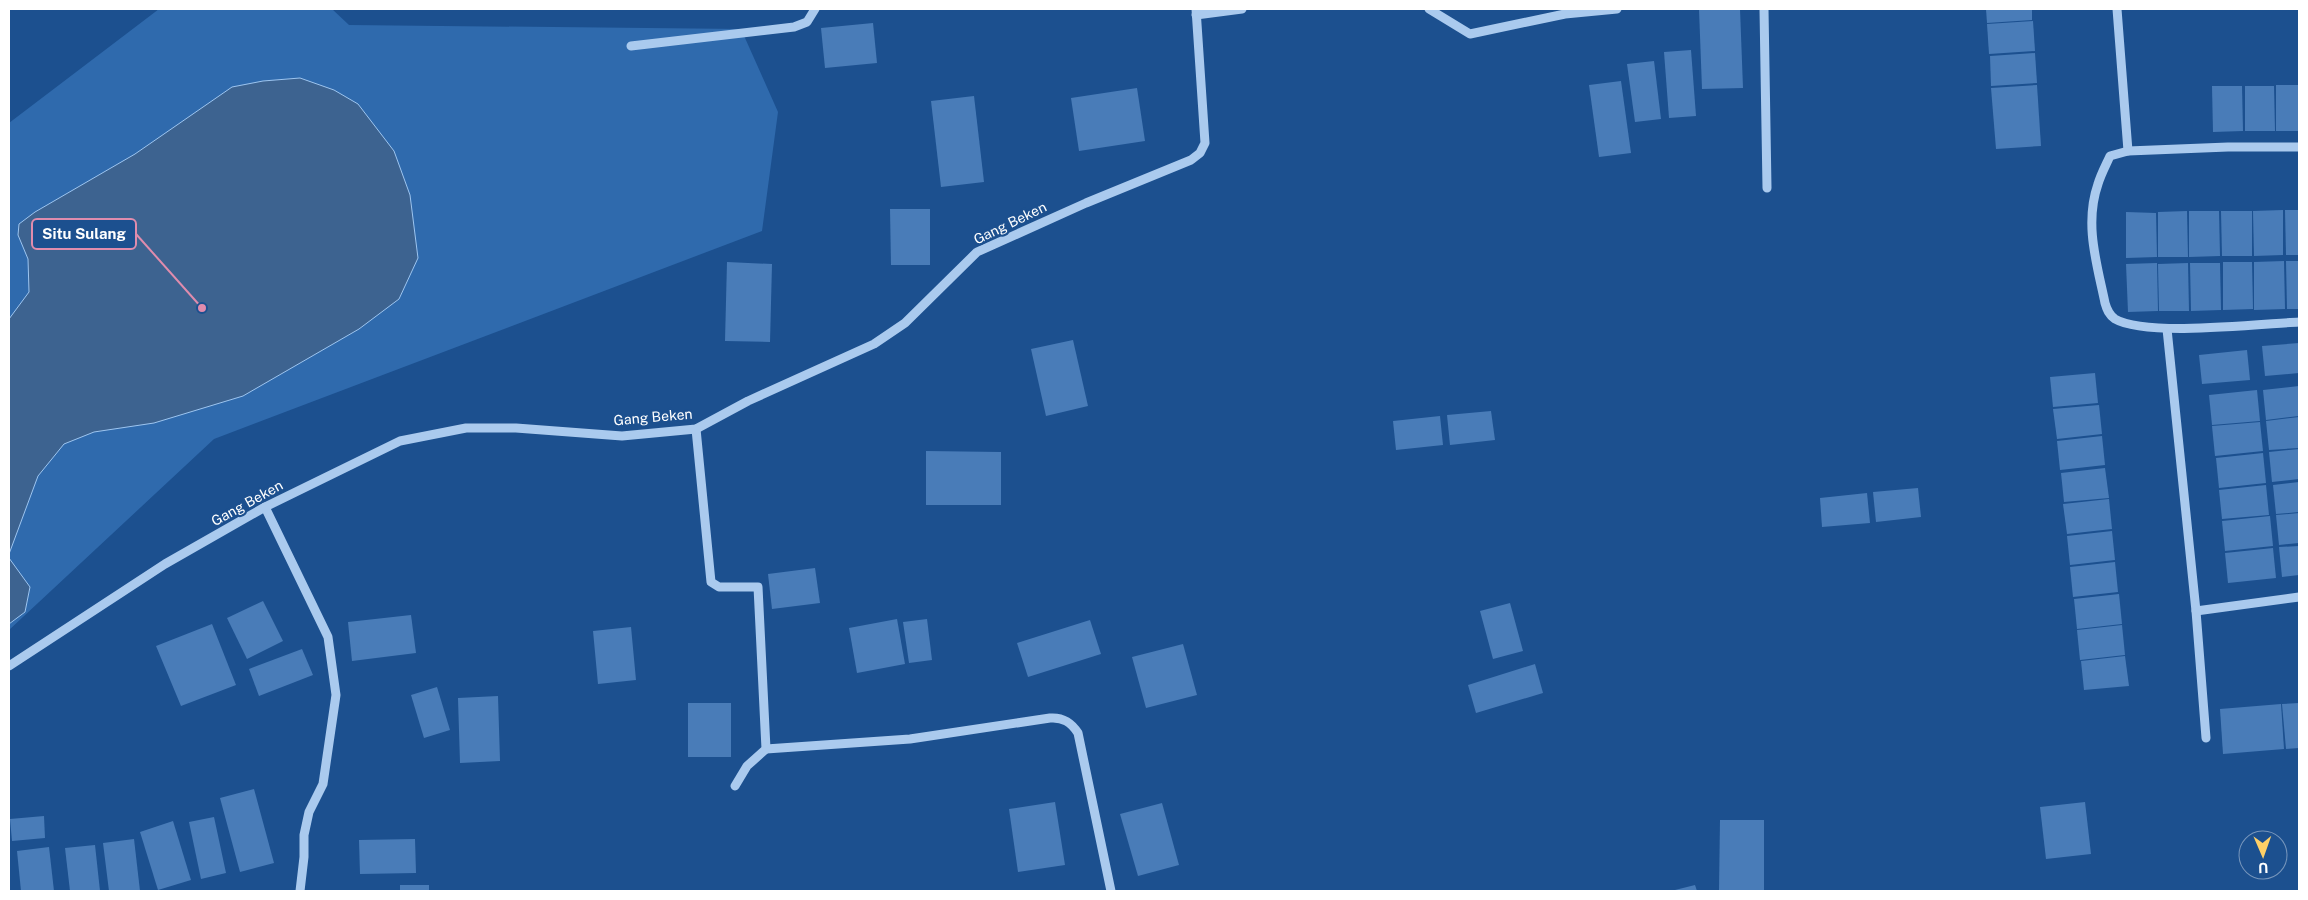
<svg xmlns="http://www.w3.org/2000/svg" width="2308" height="900" font-family="'Public Sans',sans-serif">
	<style>
		.green { fill: #2f6aad }
		.water { fill: #3d6390; stroke: #9dc5f0 }
		.building { fill: #497cb8 }
		.lines { fill: none; stroke-linecap: round; stroke-linejoin: round }
		.minor { stroke: #aacaee; stroke-width: 9 }
		.labels { text-anchor: middle; stroke-width: 4.5; stroke-linejoin: round; paint-order: stroke }
		.street-label { font-size: 14px; fill: #fff; stroke: #1c508f }
		.leader { fill: none; stroke: #e08cad; stroke-width: 2 }
		.callout-dot { fill: #e08cad; stroke: #1c508f; stroke-width: 2 }
		.callout { fill: #1c508f; stroke: #e08cad; stroke-width: 2 }
		.callout-label { font-size: 15px; text-anchor: middle; font-weight: bold; fill: #fff }
	</style>
	<rect width="100%" height="100%" fill="#1c508f"/>
	<path class="green" d="M159,9H332L349,25L741,29L778,112L762,231L214,439L9,630V123Z"/>
	<g class="water">
		<path d="M300,78L334,90L358,104L394,151L410,195L418,258L399,299L359,329L243,396L154,423L94,432L64,444L38,476L9,554V319L29,292L28,259L18,235L19,224L35,212L135,154L232,87L263,81Z"/>
		<path d="M9,558L30,587L25,612L9,624Z"/>
	</g>
	<g class="building">
		<path d="M1699,9H1740L1743,88L1702,89Z"/>
		<path d="M1986,9H2032V20L1987,23Z"/>
		<path d="M2033,21L2035,51L1989,54L1987,24Z"/>
		<path d="M873,23L877,63L825,68L821,28Z"/>
		<path d="M1691,50L1696,116L1669,118L1664,52Z"/>
		<path d="M2035,53L2037,83L1991,86L1990,56Z"/>
		<path d="M1654,61L1661,119L1635,122L1627,64Z"/>
		<path d="M1621,81L1631,153L1599,157L1589,85Z"/>
		<path d="M2037,85L2041,146L1996,149L1991,88Z"/>
		<rect x="2276" y="85" width="23" height="46"/>
		<path d="M2212,86H2242L2243,131L2213,132Z"/>
		<path d="M2245,86H2274L2275,131H2245Z"/>
		<path d="M1137,88L1145,141L1079,151L1071,98Z"/>
		<path d="M974,96L984,182L941,187L931,101Z"/>
		<path d="M890,209H930V265H891Z"/>
		<path d="M2283,210V255L2254,256L2253,211Z"/>
		<path d="M2285,210H2299V255H2286Z"/>
		<path d="M2187,211L2188,257H2158V212Z"/>
		<path d="M2189,211H2219L2220,256L2189,257Z"/>
		<path d="M2221,211H2252V256H2222Z"/>
		<path d="M2126,212L2156,213L2157,257L2126,258Z"/>
		<path d="M2284,261L2285,309L2254,310V262Z"/>
		<path d="M2286,261H2299V309H2287Z"/>
		<path d="M727,262L772,264L770,342L725,341Z"/>
		<path d="M2223,262H2252L2253,309L2223,310Z"/>
		<path d="M2157,263L2158,311L2128,312L2126,264Z"/>
		<path d="M2188,263L2189,311H2159L2158,264Z"/>
		<path d="M2190,263H2220L2221,310L2191,311Z"/>
		<path d="M1073,340L1088,406L1046,416L1031,349Z"/>
		<path d="M2299,343V373L2265,376L2262,346Z"/>
		<path d="M2247,350L2250,380L2202,384L2199,355Z"/>
		<path d="M2095,373L2098,403L2053,407L2050,377Z"/>
		<path d="M2299,386V416L2266,420L2263,390Z"/>
		<path d="M2257,390L2260,421L2212,425L2209,395Z"/>
		<path d="M2099,405L2102,434L2057,439L2053,409Z"/>
		<path d="M1491,411L1495,440L1450,445L1447,415Z"/>
		<path d="M1440,416L1443,445L1396,450L1393,421Z"/>
		<path d="M2299,417V448L2269,450L2266,421Z"/>
		<path d="M2260,422L2263,451L2215,456L2212,426Z"/>
		<path d="M2102,436L2105,465L2060,470L2057,441Z"/>
		<path d="M2299,449V479L2272,482L2269,452Z"/>
		<path d="M926,451L1001,452V505H926Z"/>
		<path d="M2263,453L2266,483L2219,488L2216,458Z"/>
		<path d="M2105,468L2109,498L2064,502L2061,473Z"/>
		<path d="M2299,482V512L2276,514L2273,485Z"/>
		<path d="M2266,485L2269,515L2222,519L2219,490Z"/>
		<path d="M1918,488L1921,517L1876,522L1873,492Z"/>
		<path d="M1867,493L1870,523L1822,527L1820,498Z"/>
		<path d="M2109,499L2112,529L2067,534L2063,504Z"/>
		<path d="M2299,513V543L2279,545L2276,515Z"/>
		<path d="M2270,516L2273,546L2225,551L2222,521Z"/>
		<path d="M2112,531L2115,560L2070,565L2067,536Z"/>
		<path d="M2299,546V575L2282,577L2279,547Z"/>
		<path d="M2273,548L2276,578L2228,583L2225,553Z"/>
		<path d="M2115,562L2118,592L2073,597L2070,567Z"/>
		<path d="M815,568L820,603L772,609L768,574Z"/>
		<path d="M2119,594L2122,624L2077,629L2074,599Z"/>
		<path d="M263,601L283,641L247,659L227,618Z"/>
		<path d="M1510,603L1523,651L1493,659L1480,611Z"/>
		<path d="M411,615L416,653L352,661L348,622Z"/>
		<path d="M897,619L905,664L857,673L849,628Z"/>
		<path d="M927,619L932,660L909,663L903,622Z"/>
		<path d="M1090,620L1101,654L1028,677L1017,643Z"/>
		<path d="M212,624L236,685L181,706L156,646Z"/>
		<path d="M2122,625L2125,655L2080,660L2077,630Z"/>
		<path d="M631,627L636,680L598,684L593,631Z"/>
		<path d="M1183,644L1197,695L1146,708L1132,657Z"/>
		<path d="M302,649L313,675L259,696L249,669Z"/>
		<path d="M2125,656L2129,686L2084,690L2081,661Z"/>
		<path d="M1535,664L1543,693L1476,713L1468,685Z"/>
		<path d="M437,687L450,730L424,738L411,695Z"/>
		<path d="M498,696L500,761L460,763L458,698Z"/>
		<rect x="688" y="703" width="43" height="54"/>
		<path d="M2299,703V748L2286,749L2282,704Z"/>
		<path d="M2281,704L2284,749L2223,754L2220,709Z"/>
		<path d="M254,789L274,863L240,872L220,798Z"/>
		<path d="M1055,802L1065,865L1018,872L1009,809Z"/>
		<path d="M2085,802L2091,854L2046,859L2040,807Z"/>
		<path d="M1162,803L1179,865L1138,876L1120,814Z"/>
		<path d="M44,816L45,838L12,841L10,819Z"/>
		<path d="M214,817L226,873L201,879L189,822Z"/>
		<path d="M1720,820H1764V891H1719Z"/>
		<path d="M173,821L191,880L158,890L140,832Z"/>
		<path d="M134,839L140,891H109L103,843Z"/>
		<path d="M415,839L416,873L360,874L359,840Z"/>
		<path d="M95,845L100,891H70L65,848Z"/>
		<path d="M49,847L54,891H21L17,851Z"/>
		<rect x="400" y="885" width="29" height="6"/>
		<path d="M1695,885L1697,891H1671Z"/>
	</g>
	<g class="lines">
		<g class="minor">
			<path d="M1429,9L1470,34L1565,14L1617,9"/>
			<path d="M1764,9L1767,188"/>
			<path d="M2117,9L2128,151"/>
			<path d="M1196,15L1242,9"/>
			<path d="M631,46L794,27L807,22L815,9"/>
			<path d="M2299,147H2228L2128,151L2110,156C2106,165 2101,174 2098,184C2084,224 2097,264 2105,303C2107,310 2109,315 2115,319C2145,337 2260,324 2299,322"/>
			<path d="M2167,329L2196,611L2206,738"/>
			<path d="M696,429L711,582L719,587H758L766,749L747,766L735,786"/>
			<path d="M265,507L328,637L336,695L323,784L309,812L304,835V857L300,891"/>
			<path d="M2196,611L2299,597"/>
			<path d="M9,666L165,564L265,507L400,441L466,428H516L622,436L696,429L748,401L874,344L905,323L977,252L1086,203L1191,160L1200,153L1205,143L1196,9"/>
			<path d="M766,749L910,739L1050,718C1063,717 1071,722 1078,733L1111,891"/>
		</g>
	</g>
	<g class="labels">
		<g class="street-label">
			<text transform="translate(1010 223) rotate(-26)" y="5">Gang Beken</text>
			<text transform="translate(653 417) rotate(-5)" y="5">Gang Beken</text>
			<text transform="translate(247 503) rotate(-29)" y="5">Gang Beken</text>
		</g>
	</g>
	<path class="leader" d="M202 308L136 234"/>
	<circle class="callout-dot" cx="202" cy="308" r="5"/>
	<rect class="callout" x="32" y="219" width="104" height="30" rx="5"/>
	<g class="callout-label">
		<text x="84" y="239">Situ Sulang</text>
	</g>
	<rect width="2308" height="900" fill="none" stroke="#ffffff" stroke-width="20"/>
	<g transform="translate(2263 855) rotate(178)"><circle r="24" fill="#1c508f" stroke="#7796bc"/>
	<path d="M0-4L9 19L0 12L-9 19Z" fill="#fed067"/>
	<text y="-8" font-size="14" font-weight="bold" text-anchor="middle" fill="#ffffff">U</text>
	</g>
</svg>
